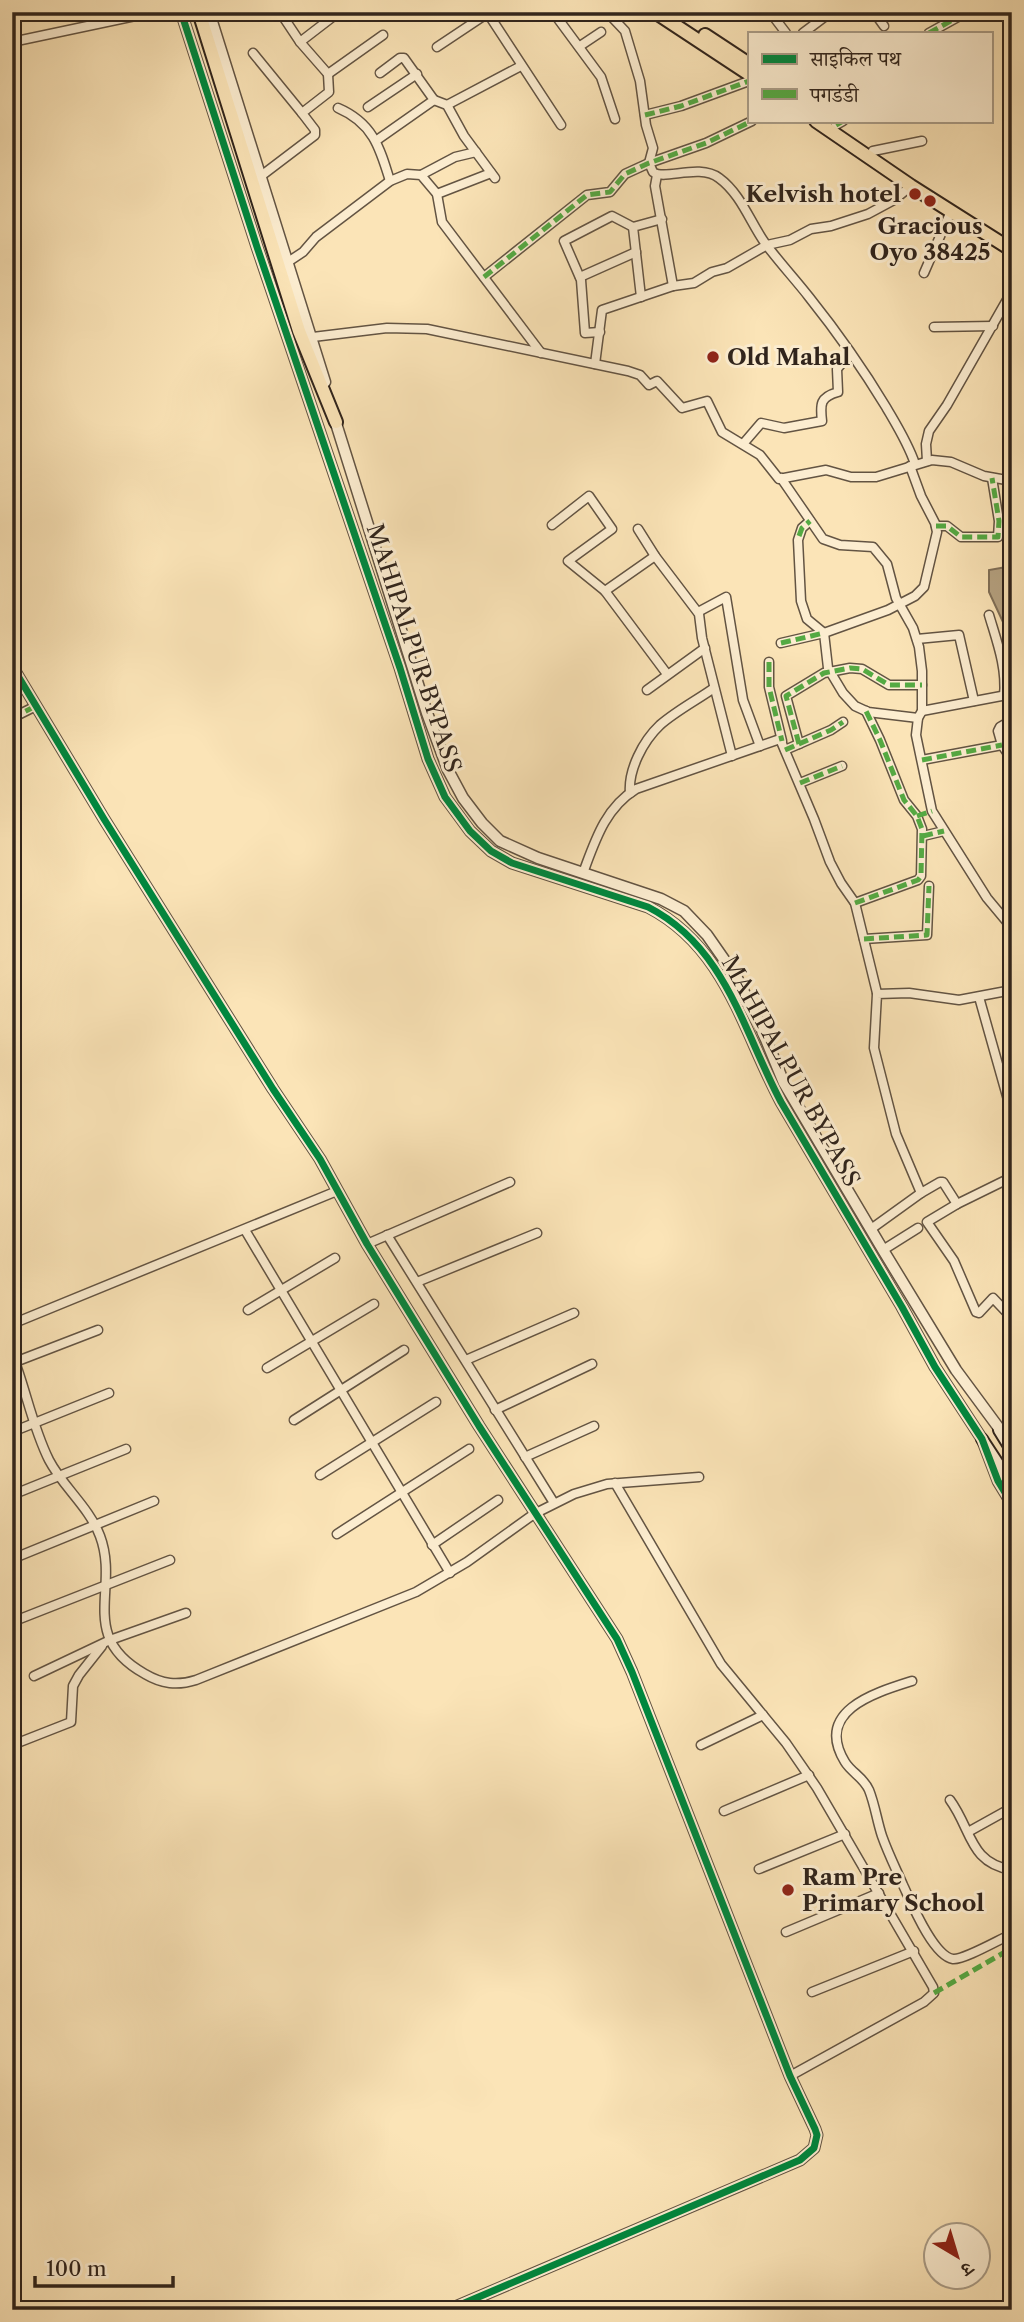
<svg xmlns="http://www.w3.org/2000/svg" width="1024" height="2322" font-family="'Libre Caslon Text','Noto Serif Devanagari',serif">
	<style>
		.water { fill: #b6a382; stroke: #807059; stroke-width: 2 }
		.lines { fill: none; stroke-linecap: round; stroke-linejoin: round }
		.minor-casing { stroke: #635443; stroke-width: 11 }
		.tertiary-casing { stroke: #635443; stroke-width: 13 }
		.secondary-casing { stroke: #30241c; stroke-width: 14 }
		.primary-casing { stroke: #30241c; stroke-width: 16 }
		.minor { stroke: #fcedd0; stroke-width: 8 }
		.tertiary { stroke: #fcedd0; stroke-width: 10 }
		.secondary { stroke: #fcedd0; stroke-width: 10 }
		.primary { stroke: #fbe4b7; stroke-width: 12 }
		.quiet { stroke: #54aa43; stroke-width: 5; stroke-dasharray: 10 5; stroke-linecap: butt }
		.cycleway-casing { stroke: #fcedd0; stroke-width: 11 }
		.cycleway { stroke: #00873e; stroke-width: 7 }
		.poi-dot { fill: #8f2418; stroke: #fcedd0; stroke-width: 2.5 }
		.labels { text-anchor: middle; stroke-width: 6; stroke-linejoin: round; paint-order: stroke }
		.poi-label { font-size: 23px; font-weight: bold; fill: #30241c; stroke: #fcedd0; text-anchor: start }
		.street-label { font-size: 23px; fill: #30241c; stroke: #fcedd0 }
	</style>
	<rect width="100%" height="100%" fill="#fbe4b7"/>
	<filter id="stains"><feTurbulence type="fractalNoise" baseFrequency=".00286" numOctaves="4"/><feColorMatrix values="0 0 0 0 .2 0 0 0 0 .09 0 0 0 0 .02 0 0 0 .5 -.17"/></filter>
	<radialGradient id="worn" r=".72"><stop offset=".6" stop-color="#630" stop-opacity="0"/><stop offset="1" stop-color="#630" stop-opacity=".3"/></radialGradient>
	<path class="water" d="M1012,566V636L1009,635L989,592V570Z"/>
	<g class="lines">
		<g class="minor-casing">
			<g id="minor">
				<path d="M280,12L300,42L328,74L383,35"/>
				<path d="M487,12L561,125"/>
				<path d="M553,12L601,77L615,119"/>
				<path d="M607,12L625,31L640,81L646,125L653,148L649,163L653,172C664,181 699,163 719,178C741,194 750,222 765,243C779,262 795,279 809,297C837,332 863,369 886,407C897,426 908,443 915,464"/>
				<path d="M770,12L786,33"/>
				<path d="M874,12L884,26"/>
				<path d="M675,16L677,12"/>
				<path d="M803,33L831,12"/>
				<path d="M929,33L967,12"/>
				<path d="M12,42L154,12"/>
				<path d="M300,42L339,12"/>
				<path d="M580,46L601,32"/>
				<path d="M437,47L488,13"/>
				<path d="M253,53L302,113"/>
				<path d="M434,100L447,105L464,136L495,178"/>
				<path d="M447,105L521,66"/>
				<path d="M368,107L417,74"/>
				<path d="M338,108C373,123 380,148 390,181"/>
				<path d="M645,115L681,106L749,81"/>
				<path d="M836,125L843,121"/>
				<path d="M377,140L434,100L404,58H400L380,73"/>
				<path d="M873,151L922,141"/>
				<path d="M421,175L455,157L476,152"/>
				<path d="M657,175L655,186L673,286"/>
				<path d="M261,176L315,135V130L302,113L329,92L328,74"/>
				<path d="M437,194L491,173"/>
				<path d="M288,262L303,252L316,237L390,181L407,174L421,175L437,194L442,222L541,353"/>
				<path d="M924,273L951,211"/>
				<path d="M484,277L587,195L610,192L625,174L649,163L706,143L752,121"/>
				<path d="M580,277L636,252"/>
				<path d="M641,297L633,227L662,219"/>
				<path d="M934,327L993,326"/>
				<path d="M600,332L585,333L581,280L564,241L612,216L633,227"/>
				<path d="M313,337L387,328L427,329L628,371L640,375L649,385L657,381L682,408L707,401L722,432L760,455L779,479L826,470L851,477H876L932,460L951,462L984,476L1012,481"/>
				<path d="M595,364L602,310L673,286L694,283L712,272L727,268L767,245L790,240L811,229L831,226L868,214L894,200L911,186"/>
				<path d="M743,444L761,423L784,428L822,421C820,404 820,397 838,392L837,369L850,354"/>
				<path d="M927,461L926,444L929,431L947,405L1012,291"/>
				<path d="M781,478L823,539L840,545L873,547L887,564L896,598L913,628L919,647L922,671V711L918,718L916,735L932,811L987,898L1012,928"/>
				<path d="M810,521L802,528L798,540L801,601L807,619L824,633L828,668L843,693L855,706L868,712L918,718"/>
				<path d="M552,525L589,496L612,529L568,561L605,591L667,674"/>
				<path d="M936,526H947L961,537H998L999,521L992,478"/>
				<path d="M638,529L655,556L699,614L702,638L732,756"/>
				<path d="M605,591L655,556"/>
				<path d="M698,612L726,597L743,700L760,746"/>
				<path d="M989,615C997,642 1007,668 1004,696"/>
				<path d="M917,639L959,635L974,701"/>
				<path d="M781,643L824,633L888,610L915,596L924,587L937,532L935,523L921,496L910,466"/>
				<path d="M769,662V687L782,741"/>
				<path d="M647,690L705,648"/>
				<path d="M922,711L1012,694"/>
				<path d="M12,718L36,706"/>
				<path d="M1012,720L1000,727L998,731L1002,745L1012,760"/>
				<path d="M799,744L786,696L824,673L850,668L862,669L889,685H922"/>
				<path d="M785,750L831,730L843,722"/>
				<path d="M922,760L1002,745"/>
				<path d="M800,783L842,766"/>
				<path d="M630,793C628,770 643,741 660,725C676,711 697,700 714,688"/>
				<path d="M923,836L944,831"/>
				<path d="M583,873C595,841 605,808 636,789L780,739L814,819L830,862L841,883L855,903L877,993"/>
				<path d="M855,903L918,880L921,876L922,829L917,816L904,800L880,740L866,711"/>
				<path d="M864,939L927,935L929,886"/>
				<path d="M979,997L1012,1114"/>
				<path d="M1012,1177L957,1204L927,1222L954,1261L976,1312L979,1313L993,1298L1012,1318"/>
				<path d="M921,1193L940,1182H943L957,1204"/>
				<path d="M871,1229L921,1193L896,1134L874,1048L877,994L909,993L959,1000L1012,990"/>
				<path d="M245,1230L450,1573"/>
				<path d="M387,1235L554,1503"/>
				<path d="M367,1244L510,1182"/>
				<path d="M883,1250L918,1228"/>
				<path d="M417,1282L537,1233"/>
				<path d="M248,1310L335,1258"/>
				<path d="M12,1324L337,1191"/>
				<path d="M1012,1340L1008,1346L1012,1358"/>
				<path d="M12,1354C26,1389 32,1426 49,1460C63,1487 89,1507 100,1536C120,1589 77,1636 145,1674C162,1684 177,1686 196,1680L416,1592L467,1562L534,1514L574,1494L607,1484L699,1477"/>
				<path d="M466,1360L574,1313"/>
				<path d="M15,1362L98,1330"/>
				<path d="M267,1368L374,1304"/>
				<path d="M495,1410L592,1364"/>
				<path d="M294,1420L404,1350"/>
				<path d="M12,1432L109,1393"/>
				<path d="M525,1457L594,1426"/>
				<path d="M320,1475L436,1402"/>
				<path d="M615,1483L721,1664L786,1743L817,1788L933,1987L934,1993L924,2002L790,2076"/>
				<path d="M12,1495L126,1449"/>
				<path d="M337,1534L469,1449"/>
				<path d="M432,1545L498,1500"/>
				<path d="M12,1559L154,1501"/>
				<path d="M12,1622L170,1560"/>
				<path d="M34,1676L110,1640L186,1613"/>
				<path d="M912,1681C874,1693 814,1711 845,1762C851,1772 864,1778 869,1790C875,1805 877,1821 882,1836C888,1853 896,1869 903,1885C911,1902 933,1956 953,1959C964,1960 1000,1939 1012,1934"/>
				<path d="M20,1742L71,1722L73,1686L79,1675L102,1646"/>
				<path d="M701,1745L763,1715"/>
				<path d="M950,1800C972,1830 969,1863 1012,1870"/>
				<path d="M724,1811L809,1775"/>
				<path d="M968,1832L1004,1812"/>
				<path d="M759,1869L845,1834"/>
				<path d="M786,1932L879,1893"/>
				<path d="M812,1992L914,1951"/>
			</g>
		</g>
		<g class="tertiary-casing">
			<g id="tertiary">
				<path d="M181,12L257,247L400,668L428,759L445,797L470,831L491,851L512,863L648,907C726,947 743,1031 781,1102L902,1307L935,1367L982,1439L998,1481L1012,1504"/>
				<path d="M209,12L325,382"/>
				<path d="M334,417L427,713L448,770L463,798L482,823L500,841L538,858L661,899L684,911L707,935L737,978L760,1025L784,1083L883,1250L956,1370L1004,1435"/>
				<path d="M12,666L104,819L273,1089L320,1159L367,1244L479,1426L617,1639L632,1672L790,2076L815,2129L817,2135L814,2148L800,2160L448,2310"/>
			</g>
		</g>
		<g class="secondary-casing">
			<g id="secondary">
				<path d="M999,1430L1012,1451"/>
				<path d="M982,1439L1012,1485"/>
			</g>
		</g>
		<g class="primary-casing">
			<g id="primary">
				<path d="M199,12L299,331L336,422"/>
				<path d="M655,12L749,74"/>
				<path d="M705,35L749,64"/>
				<path d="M816,121L911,186L1012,250"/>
			</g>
		</g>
		<use href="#minor" class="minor"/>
		<use href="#tertiary" class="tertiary"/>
		<use href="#secondary" class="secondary"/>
		<use href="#primary" class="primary"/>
		<g class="quiet">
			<path d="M929,33L967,12"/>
			<path d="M645,115L681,106L749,81"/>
			<path d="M836,125L843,121"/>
			<path d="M484,277L587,195L610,192L625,174L649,163L706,143L752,121"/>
			<path d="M1010,481H1012"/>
			<path d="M936,526H947L961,537H998L999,521L992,478"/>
			<path d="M799,536L802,528L810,521"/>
			<path d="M781,643L824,633"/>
			<path d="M769,662V687L782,741"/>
			<path d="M12,718L36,706"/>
			<path d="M799,744L786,696L824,673L850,668L862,669L889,685H922"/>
			<path d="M785,750L831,730L843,722"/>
			<path d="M922,760L1002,745"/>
			<path d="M800,783L842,766"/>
			<path d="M917,816L932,811"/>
			<path d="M923,836L944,831"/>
			<path d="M855,903L918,880L921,876L922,829L917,816L904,800L880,740L866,711"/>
			<path d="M864,939L927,935L929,886"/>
			<path d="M934,1993L1012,1948"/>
			<path d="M1004,2310L1012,2307"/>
		</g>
		<g class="cycleway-casing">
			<g id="cycleway">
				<path d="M181,12L257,247L400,668L428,759L445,797L470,831L491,851L512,863L648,907C726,947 743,1031 781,1102L902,1307L935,1367L982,1439L998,1481L1012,1504"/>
				<path d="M12,666L104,819L273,1089L320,1159L367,1244L479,1426L617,1639L632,1672L790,2076L815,2129L817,2135L814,2148L800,2160L448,2310"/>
			</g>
		</g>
		<use href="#cycleway" class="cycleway"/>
	</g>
	<g class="poi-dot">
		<circle cx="915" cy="194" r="7"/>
		<circle cx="930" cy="201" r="7"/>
		<circle cx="713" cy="357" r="7"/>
		<circle cx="788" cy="1890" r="7"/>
	</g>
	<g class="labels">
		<g class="poi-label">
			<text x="901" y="202" text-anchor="end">Kelvish hotel</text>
			<text x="930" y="234" text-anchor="middle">Gracious<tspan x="930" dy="26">Oyo 38425</tspan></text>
			<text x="727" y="365">Old Mahal</text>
			<text x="802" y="1885">Ram Pre<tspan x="802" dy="26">Primary School</tspan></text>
		</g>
		<g class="street-label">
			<text transform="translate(414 648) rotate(72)" y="8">MAHIPALPUR BYPASS</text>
			<text transform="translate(791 1071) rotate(61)" y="8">MAHIPALPUR BYPASS</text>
		</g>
	</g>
	<rect width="1024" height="2322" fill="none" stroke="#fbe4b7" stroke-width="42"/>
	<rect x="14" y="14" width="996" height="2294" fill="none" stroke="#30241c" stroke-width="3.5"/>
	<rect x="21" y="21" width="982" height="2280" fill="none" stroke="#30241c" stroke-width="2"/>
	<rect x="748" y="32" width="245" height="91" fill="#fcedd0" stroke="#aa9d88" stroke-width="2"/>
	<rect x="762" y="54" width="35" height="10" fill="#00873e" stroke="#aa9d88" stroke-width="2"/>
	<text x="810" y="66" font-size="21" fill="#30241c">साइकिल पथ</text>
	<rect x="762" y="89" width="35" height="10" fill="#54aa43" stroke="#aa9d88" stroke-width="2"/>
	<text x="810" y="102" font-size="21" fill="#30241c">पगडंडी</text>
	<g transform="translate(957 2256) rotate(142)"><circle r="33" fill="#fcedd0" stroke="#aa9d88" stroke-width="2"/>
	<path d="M0-5L12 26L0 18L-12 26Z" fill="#8f2418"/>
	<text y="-10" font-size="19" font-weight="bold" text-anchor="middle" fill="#30241c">उ</text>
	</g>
	<path d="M35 2276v10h138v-10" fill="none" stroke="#30241c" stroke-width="3.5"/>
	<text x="46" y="2276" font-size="21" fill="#30241c" stroke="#fcedd0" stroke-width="5" paint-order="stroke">100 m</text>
	<rect width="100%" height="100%" filter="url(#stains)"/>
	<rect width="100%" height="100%" fill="url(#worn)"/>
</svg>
